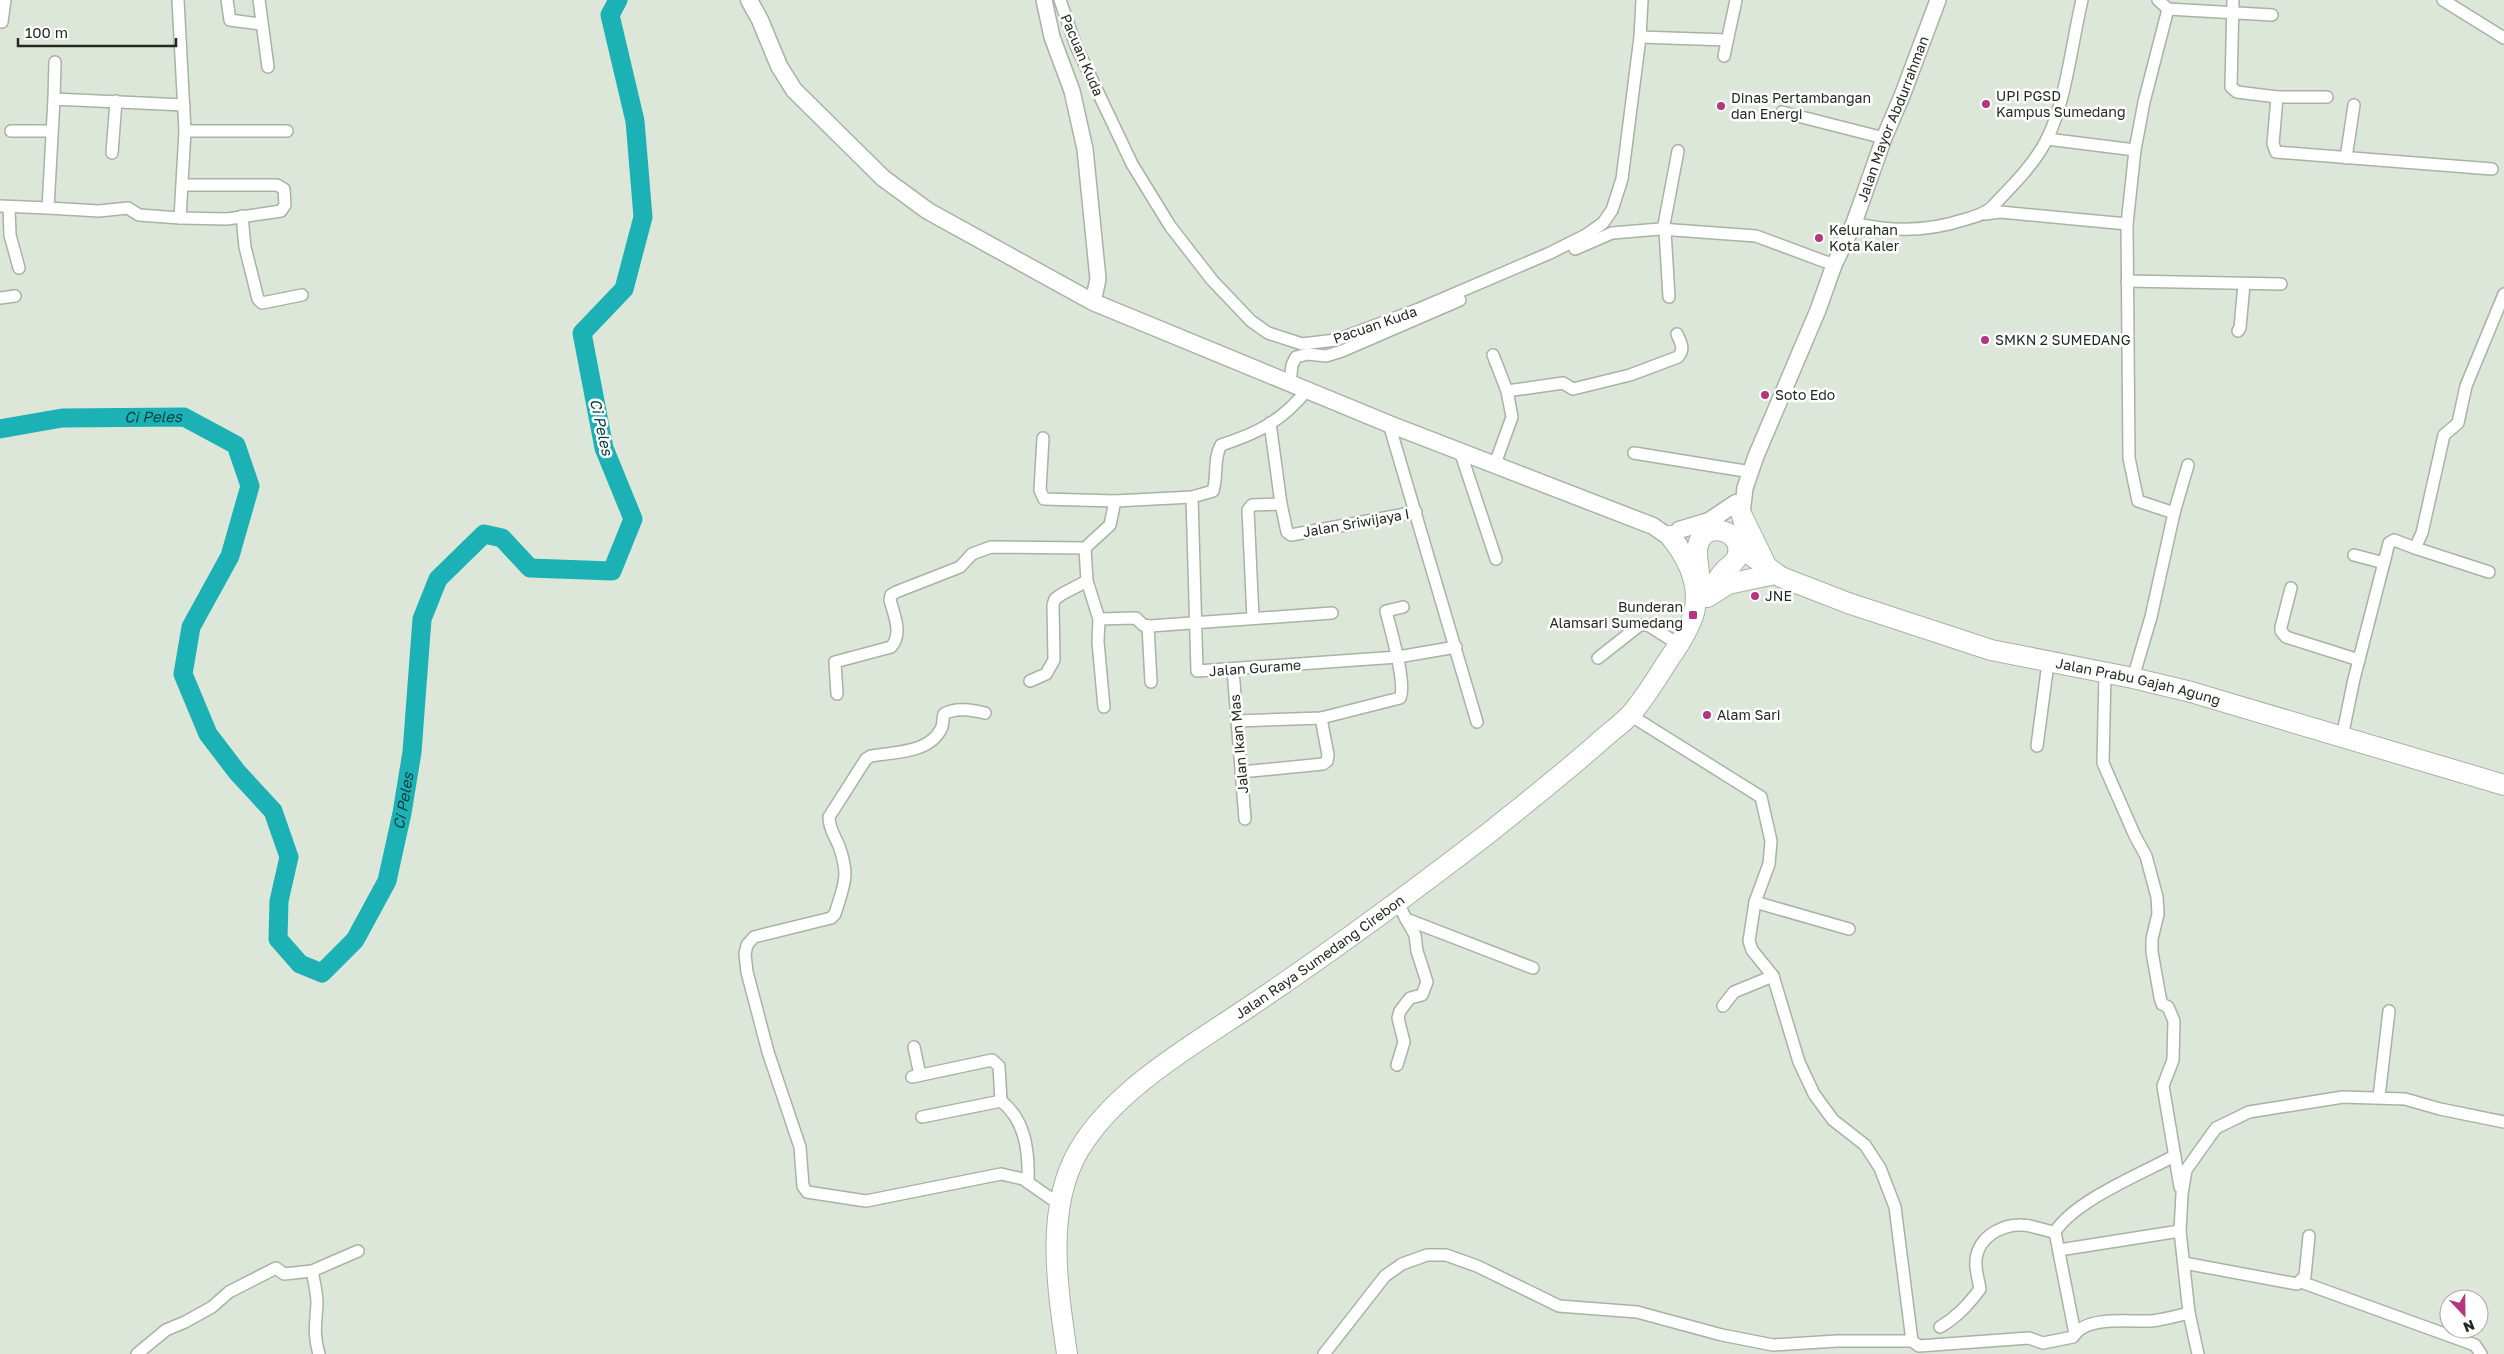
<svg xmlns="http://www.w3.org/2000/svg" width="2504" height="1354" font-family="'Golos Text',sans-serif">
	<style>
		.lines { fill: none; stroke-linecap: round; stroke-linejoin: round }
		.river { stroke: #1bb1b5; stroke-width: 19 }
		.street-casing { stroke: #a8b2a5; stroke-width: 14 }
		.secondary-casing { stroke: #a8b2a5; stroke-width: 18 }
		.primary-casing { stroke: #a8b2a5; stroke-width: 19 }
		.highway-casing { stroke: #a8b2a5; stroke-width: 22 }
		.street { stroke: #fff; stroke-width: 11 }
		.secondary { stroke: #fff; stroke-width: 15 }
		.primary { stroke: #fff; stroke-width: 16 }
		.highway { stroke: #fff; stroke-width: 20 }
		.poi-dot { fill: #b6357f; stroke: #fff; stroke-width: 2 }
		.labels { text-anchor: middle; stroke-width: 5; stroke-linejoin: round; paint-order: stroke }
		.street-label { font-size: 14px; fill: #252923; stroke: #fff }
		.poi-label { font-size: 14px; fill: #252923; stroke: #fff; text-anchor: start }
		.water-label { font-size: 15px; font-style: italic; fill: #014142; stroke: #fff }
	</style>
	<rect width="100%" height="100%" fill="#dce7d9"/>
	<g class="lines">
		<path class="river" id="s1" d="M0,429L62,418L184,417L236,445L250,486L230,556L191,627L183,674L208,734L237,772L273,811L289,857L279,901L278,939L300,964L322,973L355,940L387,881L402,813L412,752L422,619L438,579L484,534L502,538L530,568L612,571L633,519L604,448L582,333L624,289L643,217L635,121L610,15L618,0"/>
		<g class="street-casing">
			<g id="street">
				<path d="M178,0L185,131L180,218L227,219L281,211L285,205L284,189L277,185H183"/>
				<path d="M227,0L230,20L260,24"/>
				<path d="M259,0L268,67"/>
				<path d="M1060,0L1076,46L1132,164L1170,226L1212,280L1251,321L1268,333L1302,344L1336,340L1419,309L1550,253L1586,235L1603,223L1612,210L1622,179L1640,37L1642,0"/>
				<path d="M2233,0L2231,87L2237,92L2277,97L2273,144L2276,152L2492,169"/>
				<path d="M2443,0L2504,38"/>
				<path d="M2168,9L2272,15"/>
				<path d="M2,22L5,0"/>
				<path d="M1640,37L1727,40"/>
				<path d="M1724,56L1736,0"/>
				<path d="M2277,97H2327"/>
				<path d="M54,99L55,62"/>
				<path d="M1782,112L1884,138"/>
				<path d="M11,131H52"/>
				<path d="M185,131H287"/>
				<path d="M2047,139L2135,150"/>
				<path d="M112,153L116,101"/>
				<path d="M2346,158L2354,105"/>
				<path d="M0,206L48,208L54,99L184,105"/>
				<path d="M9,207L10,235L19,268"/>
				<path d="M48,208L99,211L128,208L139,215L180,218"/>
				<path d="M1985,214L2000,212L2127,224"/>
				<path d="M242,216L245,247L258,299L262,303L302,295"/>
				<path d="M1854,223C1891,232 1926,232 1963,220C1973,217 1983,215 1991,208C2011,187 2034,165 2047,139C2066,101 2072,42 2082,0"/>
				<path d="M1663,230L1678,151"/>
				<path d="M1665,230L1669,297"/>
				<path d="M1575,249L1612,233L1660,229L1756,236L1834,265"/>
				<path d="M2127,281L2281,284"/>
				<path d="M0,298L15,296"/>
				<path d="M2238,331L2240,328L2244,284"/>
				<path d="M1493,355L1507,391L1512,417L1495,464"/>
				<path d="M1290,383L1292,365L1296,357L1308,354L1326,356L1342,351L1460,300"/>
				<path d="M1507,391L1563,383L1573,389L1630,375L1678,357C1685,349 1681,343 1677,334"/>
				<path d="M1270,423L1281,504L1287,532L1291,535L1416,512"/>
				<path d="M1389,424L1477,722"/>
				<path d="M1043,438L1040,490L1044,499L1115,501"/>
				<path d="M1460,451L1496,559"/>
				<path d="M1634,453L1751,472"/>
				<path d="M1192,497L1197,671L1398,657L1456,647"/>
				<path d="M2174,513L2188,465"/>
				<path d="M2415,548L2489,572"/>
				<path d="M2354,555L2384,563"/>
				<path d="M2291,588L2281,627V631L2286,637L2359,660"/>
				<path d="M1253,618L1248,510L1252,505L1281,504"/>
				<path d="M1099,619L1087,581L1085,548L1110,525L1115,501L1192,497L1213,491C1218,475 1213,459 1221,445C1258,433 1282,421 1307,390"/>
				<path d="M1148,626L1151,682"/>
				<path d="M1598,658L1640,625H1648L1678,644"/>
				<path d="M1233,670L1245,819"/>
				<path d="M2105,673L2103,763L2135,836L2146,856L2157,897L2158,914L2152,939V952L2160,997L2162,1004L2168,1007L2174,1021L2173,1060L2163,1086L2180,1187"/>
				<path d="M2133,678L2151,617L2174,513L2138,501L2129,458L2127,224L2135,150L2144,102L2168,9L2158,0"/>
				<path d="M1030,681L1046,674L1054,660L1053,605L1055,599L1062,594L1087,581"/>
				<path d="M837,694L835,662L891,647C903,634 894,615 890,600L891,595L896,592L960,567L972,554L991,547L1085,548"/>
				<path d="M1104,707L1098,642L1099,619L1136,618L1143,625L1150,626L1332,613"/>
				<path d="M985,713C972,710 956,707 944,714C942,719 944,724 941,729C929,753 895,752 871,756L866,759L829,817C829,829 835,836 839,846C850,877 844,884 835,914L831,918L754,937L747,945L745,954L747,972L768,1052L800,1147L803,1186L807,1192L866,1201L1001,1174L1023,1179L1059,1204"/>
				<path d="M1630,715L1761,797L1771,841L1769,864L1755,902L1749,941L1752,950L1773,976L1799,1062L1814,1094L1833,1120L1865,1145L1880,1168L1895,1207L1912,1341L1919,1346L2029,1338L2043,1343L2073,1337L2075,1334L2055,1232C2074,1201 2141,1174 2174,1156"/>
				<path d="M1237,721L1321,718L1400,698C1407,684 1390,628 1386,611L1403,607"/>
				<path d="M2342,737L2354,679L2389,543L2394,540L2415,548L2422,533L2444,435L2458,423L2466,386L2504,294"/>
				<path d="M2037,746L2048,663"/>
				<path d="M1241,772L1323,764L1327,761L1328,755L1321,718"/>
				<path d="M1755,902L1849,929"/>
				<path d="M1398,903L1406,919L1533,968"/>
				<path d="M1723,1006L1734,992L1773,976"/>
				<path d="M914,1047L920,1075"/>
				<path d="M1397,1065L1404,1042L1398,1018L1400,1011L1410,998L1422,995L1427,982L1417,951L1415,935L1406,919"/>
				<path d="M912,1077L992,1060L999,1066L1001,1101"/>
				<path d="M2379,1097L2389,1011"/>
				<path d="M922,1117L1001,1101C1026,1120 1029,1153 1028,1182"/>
				<path d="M2059,1250L2180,1231"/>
				<path d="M2184,1263L2297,1284L2305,1276L2309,1236"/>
				<path d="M2301,1282L2475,1345L2481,1354"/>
				<path d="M2189,1313L2198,1354"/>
				<path d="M1940,1327C1957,1317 1968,1305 1980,1289C1978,1277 1973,1263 1978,1251C1984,1234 2005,1224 2022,1225C2031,1225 2045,1231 2055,1232"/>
				<path d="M2075,1334C2089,1316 2129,1322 2151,1321C2163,1320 2177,1316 2189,1313L2180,1231L2182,1194L2186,1170L2216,1128L2249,1112L2343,1097L2405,1099L2440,1109L2504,1122"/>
				<path d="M137,1354L166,1330L185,1322L212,1307L229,1292L276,1268L284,1274L312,1271"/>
				<path d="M319,1354C313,1334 316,1322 317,1303C317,1293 314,1281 312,1271L358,1251"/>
				<path d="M1324,1354L1385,1276L1402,1264L1427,1255H1446L1477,1266L1559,1306L1637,1312L1722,1335L1773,1345L1837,1341H1912"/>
			</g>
		</g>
		<g class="secondary-casing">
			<g id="secondary">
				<path d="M1044,0L1052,37L1072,91L1085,149L1098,279L1093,302"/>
				<path id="s2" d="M1741,522L1745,488L1756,456L1818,310L1834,265L1854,223L1884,138L1902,96L1938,0"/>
			</g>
		</g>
		<g class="primary-casing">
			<g id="primary">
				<path d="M749,0L760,20L779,66L794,90L883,178L928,211L1093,302L1389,424L1653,526L1679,544"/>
				<path d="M1679,530L1709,521L1736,503"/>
			</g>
		</g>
		<g class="highway-casing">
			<g id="highway">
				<path d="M1742,516L1764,561"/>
				<path id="s3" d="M1738,546L1781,577L1848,603L1991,650L2133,678L2191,692L2504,785"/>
				<path d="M1699,575C1699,566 1695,554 1698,545C1705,518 1747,532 1737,557C1734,565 1728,566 1724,571C1717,578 1713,589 1707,597"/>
				<path d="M1709,596L1728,584L1775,574"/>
				<path id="s4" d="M1067,1354C1058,1290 1044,1209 1079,1150C1115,1089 1191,1046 1249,1007C1332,951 1411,893 1490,832C1526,803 1563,774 1598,743C1609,733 1622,724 1632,713C1645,697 1656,680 1667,662C1677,648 1689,630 1694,613C1701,585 1687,557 1670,536"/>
			</g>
		</g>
		<use href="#street" class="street"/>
		<use href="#secondary" class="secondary"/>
		<use href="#primary" class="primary"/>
		<use href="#highway" class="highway"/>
	</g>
	<g class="poi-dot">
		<circle cx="1986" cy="104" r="5"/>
		<circle cx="1721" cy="106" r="5"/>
		<circle cx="1819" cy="238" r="5"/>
		<circle cx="1985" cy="340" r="5"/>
		<circle cx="1765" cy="395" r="5"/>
		<circle cx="1755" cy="596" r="5"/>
		<rect x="1688" y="610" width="10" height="10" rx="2.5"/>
		<circle cx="1707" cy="715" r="5"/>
	</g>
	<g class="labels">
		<g class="street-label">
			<text transform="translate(1082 55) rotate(67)" y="5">Pacuan Kuda</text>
			<text dy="5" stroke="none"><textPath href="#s2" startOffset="432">Jalan Mayor Abdurrahman</textPath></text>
			<text transform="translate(1375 325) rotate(-19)" y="5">Pacuan Kuda</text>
			<text transform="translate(1356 523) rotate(-10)" y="5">Jalan Sriwijaya I</text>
			<text transform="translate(1255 668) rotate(-4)" y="5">Jalan Gurame</text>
			<text dy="5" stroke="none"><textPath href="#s3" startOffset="426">Jalan Prabu Gajah Agung</textPath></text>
			<text transform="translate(1239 744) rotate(-95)" y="5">Jalan Ikan Mas</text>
			<text dy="5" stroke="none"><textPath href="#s4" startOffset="519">Jalan Raya Sumedang Cirebon</textPath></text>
		</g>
		<g class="poi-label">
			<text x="1996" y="101">UPI PGSD<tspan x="1996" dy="16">Kampus Sumedang</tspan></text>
			<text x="1731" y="103">Dinas Pertambangan<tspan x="1731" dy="16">dan Energi</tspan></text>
			<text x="1829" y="235">Kelurahan<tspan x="1829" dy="16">Kota Kaler</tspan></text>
			<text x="1995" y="345">SMKN 2 SUMEDANG</text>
			<text x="1775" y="400">Soto Edo</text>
			<text x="1765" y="601">JNE</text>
			<text x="1683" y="612" text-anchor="end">Bunderan<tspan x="1683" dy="16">Alamsari Sumedang</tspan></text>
			<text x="1717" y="720">Alam Sari</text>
		</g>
		<g class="water-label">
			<text dy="5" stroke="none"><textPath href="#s1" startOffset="154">Ci Peles</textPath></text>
			<text transform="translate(601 427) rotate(77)" y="5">Ci Peles</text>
			<text dy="5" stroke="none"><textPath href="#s1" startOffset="1039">Ci Peles</textPath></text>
		</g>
	</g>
	<g transform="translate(2464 1314) rotate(158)"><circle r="24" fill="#ffffff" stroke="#a8a9a7"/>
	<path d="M0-4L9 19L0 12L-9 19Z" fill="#b6357f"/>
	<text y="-8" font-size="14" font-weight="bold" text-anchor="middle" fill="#252923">N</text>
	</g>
	<path d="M18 38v8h158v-8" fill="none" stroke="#252923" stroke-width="2.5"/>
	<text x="25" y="38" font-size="15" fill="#252923" stroke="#ffffff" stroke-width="4" paint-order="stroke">100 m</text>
</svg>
